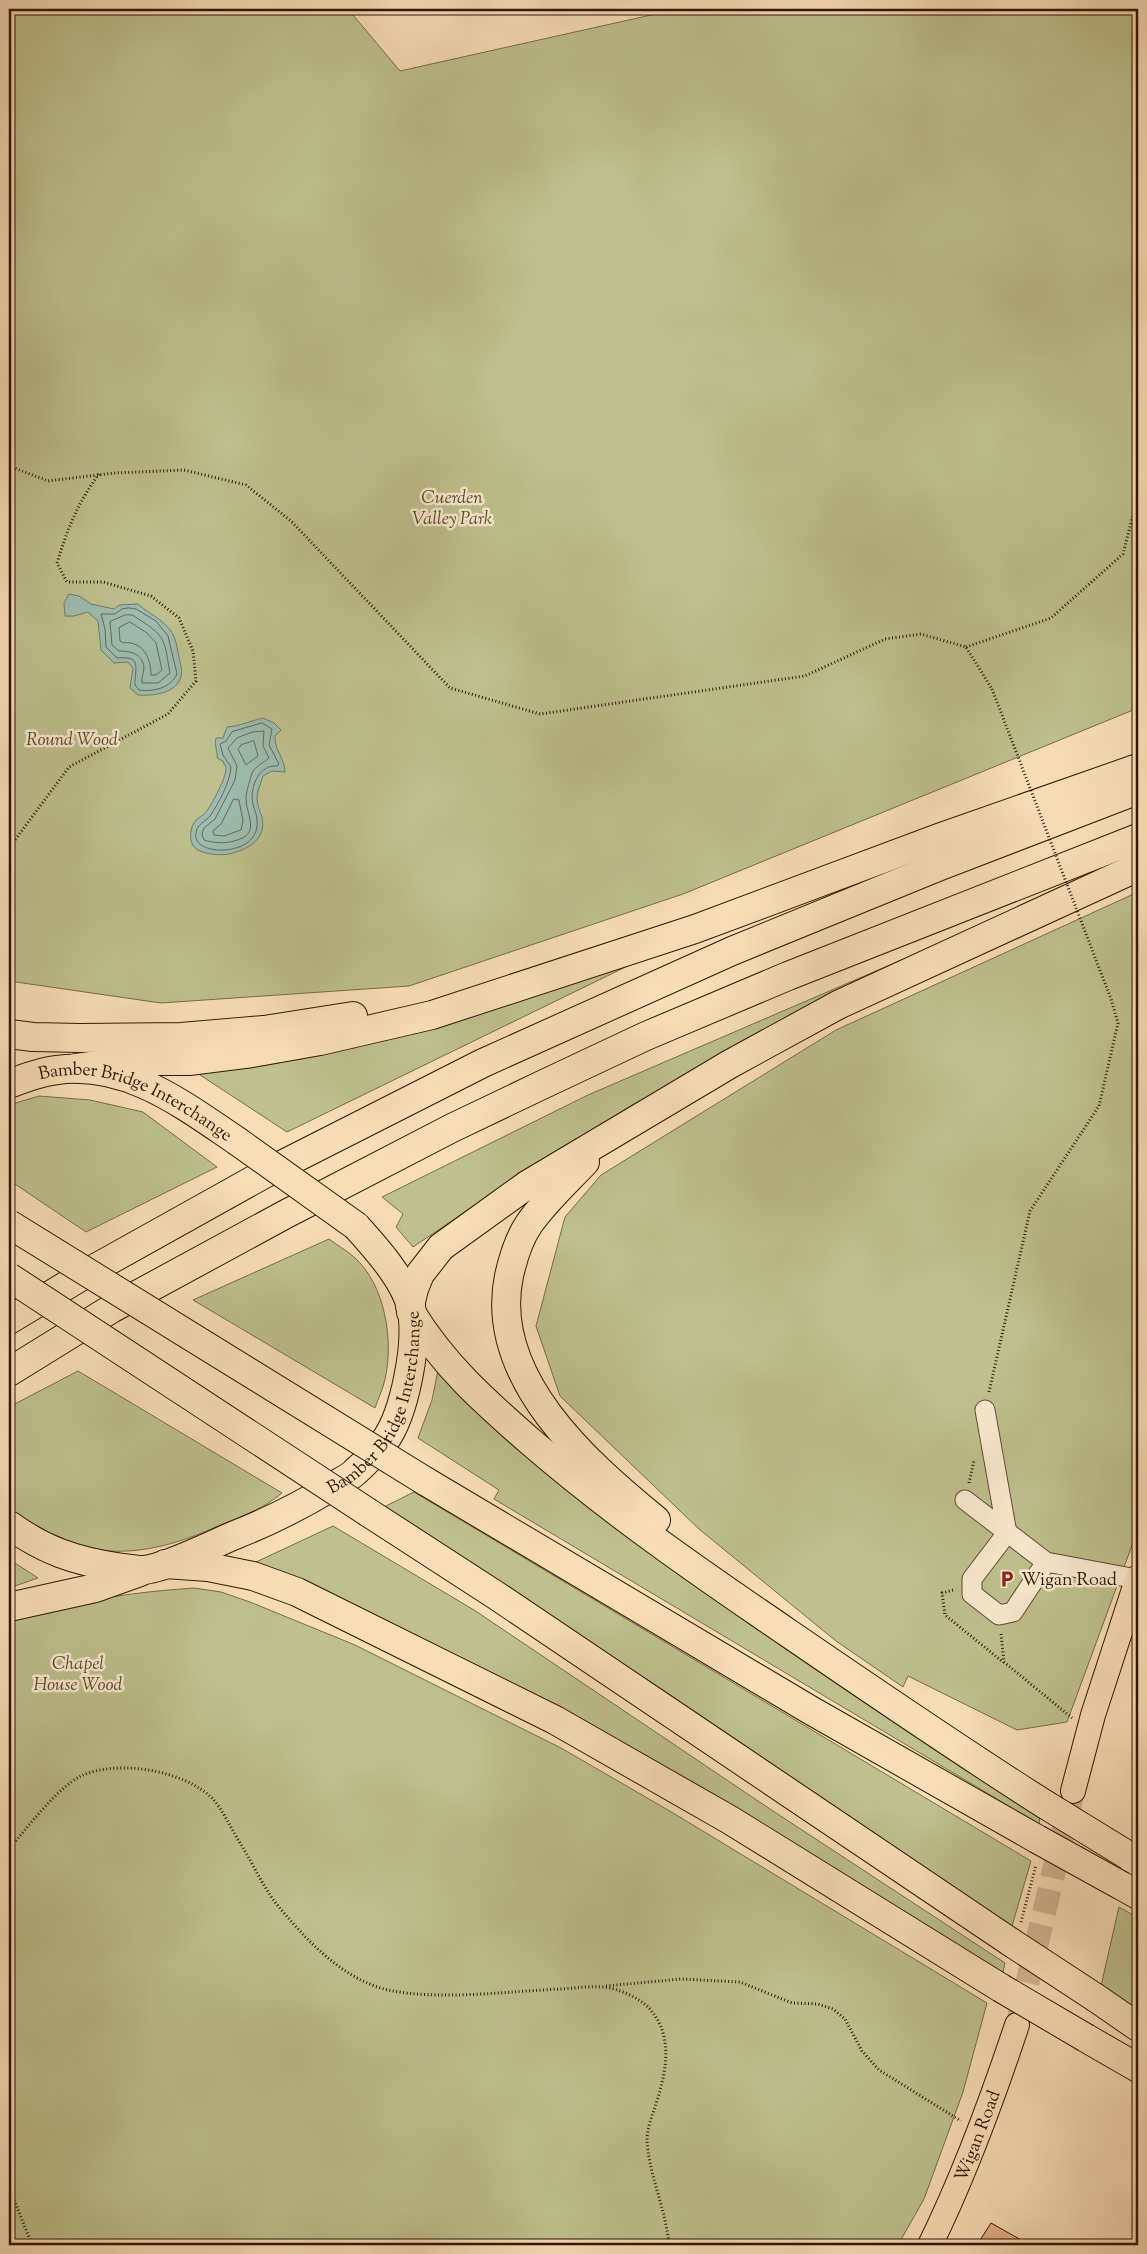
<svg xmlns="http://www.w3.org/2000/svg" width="1147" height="2254" font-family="'Sorts Mill Goudy',serif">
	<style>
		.green { fill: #bec18e; stroke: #776b4a }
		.water { fill: #9dbcaf; stroke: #71796b }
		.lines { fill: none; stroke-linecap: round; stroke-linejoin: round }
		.shore { stroke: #66685a; stroke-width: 1 }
		.building { fill: #e6b089; stroke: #301505; filter: url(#shadow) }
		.major-tunnel { stroke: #d0b693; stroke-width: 24; stroke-dasharray: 24 12; stroke-linecap: butt }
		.minor-casing { stroke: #624732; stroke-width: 21 }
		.major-casing { stroke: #301505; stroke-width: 26 }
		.highway-casing { stroke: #301505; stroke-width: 30 }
		.path { stroke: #301505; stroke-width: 3; stroke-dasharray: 1 2.5; stroke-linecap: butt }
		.minor { stroke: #faead0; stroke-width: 19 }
		.major { stroke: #f8deb7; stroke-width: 24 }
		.highway { stroke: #f8deb7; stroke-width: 28 }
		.highway-bridge-casing { stroke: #301505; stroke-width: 30; stroke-linecap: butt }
		.path-bridge { stroke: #301505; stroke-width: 3; stroke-dasharray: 1 2.5; stroke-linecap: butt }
		.highway-bridge { stroke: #f8deb7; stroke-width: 28 }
		.labels { text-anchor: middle; stroke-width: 5; stroke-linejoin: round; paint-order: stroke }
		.park-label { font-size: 18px; font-style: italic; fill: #5b492e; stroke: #faead0 }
		.street-label { font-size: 18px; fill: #301505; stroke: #faead0 }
		.poi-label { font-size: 18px; fill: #301505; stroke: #faead0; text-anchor: start }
	</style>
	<defs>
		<filter id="shadow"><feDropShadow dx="4.5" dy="4.5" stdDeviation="0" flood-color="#0004"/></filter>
	</defs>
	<rect width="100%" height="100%" fill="#f8deb7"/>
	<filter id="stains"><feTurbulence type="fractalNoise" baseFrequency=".004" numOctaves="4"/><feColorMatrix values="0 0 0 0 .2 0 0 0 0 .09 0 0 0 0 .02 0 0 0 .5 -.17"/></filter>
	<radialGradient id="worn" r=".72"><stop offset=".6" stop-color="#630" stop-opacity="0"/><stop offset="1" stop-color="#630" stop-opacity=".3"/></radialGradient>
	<g class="green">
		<path d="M9,9H348L400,71L678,9H1138V708L683,894L409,986L161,1003L9,981Z"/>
		<path d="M1138,892V1529L1067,1722L1017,1730L908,1676L903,1687L836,1641L699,1529L560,1396L536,1326L565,1217L601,1175L836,1030Z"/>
		<path d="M920,952L632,1105L490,1195L413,1247L396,1227L403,1214L382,1197L588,1095Z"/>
		<path d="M642,959L287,1132L197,1073Z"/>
		<path d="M39,1096L90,1100L143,1112L217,1167L86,1232L9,1180V1105Z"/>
		<path d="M329,1239C337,1245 346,1250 354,1257C385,1284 394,1341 385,1379C383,1389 378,1399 375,1408L193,1300Z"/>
		<path d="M438,1370L1040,1817L1039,1824L494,1499L499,1490L418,1438L432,1400Z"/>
		<path d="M78,1371L282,1493C263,1509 241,1517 218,1526C161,1552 102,1564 43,1532C31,1525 20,1516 9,1508V1407Z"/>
		<path d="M414,1492L1031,1861L1012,1926L663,1690L382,1508Z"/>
		<path d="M333,1526L474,1610L770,1809L1005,1963L1002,1977L764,1825L533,1693L368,1612L256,1562Z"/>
		<path d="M9,1559L38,1578L9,1588Z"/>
		<path d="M194,1588L221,1592L250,1602L355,1645L561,1748L668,1810L987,2003L963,2092L924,2199L898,2245H9V1620C69,1602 131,1592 194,1588Z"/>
		<path d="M1119,1907L1138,1918V2011L1101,1986Z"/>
	</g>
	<g class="water">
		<path d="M69,594L79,596L91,604L114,609L119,605L138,604C149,614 161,618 171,631C176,638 177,648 179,657C180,663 183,671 181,676C177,694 152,696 138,695L130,688L133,668L128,662L114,663L101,650L98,621L88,612L74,616H65L64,603Z"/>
		<path d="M263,718L274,723L281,730L275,736C274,750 285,758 285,772L272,771L263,776C261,783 257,791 257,798C257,805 260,811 262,817C267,840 247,850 229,854C220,856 202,854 195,848C188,841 190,827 196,820C199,817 203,816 205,813C211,807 227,776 226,768C226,766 224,764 223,761L217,758C218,751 214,746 216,738H223L227,727C240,726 250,721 263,718Z"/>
	</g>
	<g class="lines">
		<g class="shore">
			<path d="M129,608L136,609L156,621L168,636L177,674C171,688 153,692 139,690L135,685C135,666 142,656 117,658L106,647L105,629L101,614H115L122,609Z"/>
			<path d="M125,615C133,614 134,616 140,620C168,638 164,642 170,673L158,683H142C141,678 144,673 144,667C142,653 130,651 119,651L112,645L110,622Z"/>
			<path d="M130,622L147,633L156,643L162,670L156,675H151C151,662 146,646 131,643C126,642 124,644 120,641L119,628Z"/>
			<path d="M262,723L272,729L269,745L279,764L277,766C260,765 252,783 252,798C252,806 257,813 257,820C259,840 242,849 224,850C214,851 193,847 196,833C197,824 205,822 210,816C219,803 230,782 231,767L223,755L220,744L226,741L232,732Z"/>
			<path d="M253,732L264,731L263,746L269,758C264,763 255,766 252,773C250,780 247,789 246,796C245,815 263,834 234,841C224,844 214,843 204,840L202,834L204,828L215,819L235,780L237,766L228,748L237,738Z"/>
			<path d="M254,741L258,756L246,765L238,749L241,745Z"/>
			<path d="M234,799L239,800L243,821L241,830L224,836L214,835L213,831L221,824Z"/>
		</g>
	</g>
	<path class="building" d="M991,2223L1030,2245H977Z"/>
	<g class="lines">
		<path class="major-tunnel" d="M1019,2018L1073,1791"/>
		<g class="minor-casing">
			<g id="minor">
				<path d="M985,1410L1007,1533L972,1579V1594L999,1615L1013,1612L1046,1562"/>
				<path d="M965,1500L1046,1562L1137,1579"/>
			</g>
		</g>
		<g class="major-casing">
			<g id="major">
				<path d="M1073,1791L1093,1715L1138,1577"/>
				<path id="s1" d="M930,2245C965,2174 992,2100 1017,2025"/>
			</g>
		</g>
		<g class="highway-casing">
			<g id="highway">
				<path d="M9,1034L33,1037L80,1038L181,1037L264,1030L353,1016"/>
				<path d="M76,1068L129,1061H189L252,1053L320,1041L432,1015L695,929L941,837L1138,768"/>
				<path id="s2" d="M9,1084C24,1078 40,1072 57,1070C127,1061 182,1104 237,1141"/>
				<path d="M585,1162C566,1182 545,1201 529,1224C518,1240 513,1258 509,1276C488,1377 586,1463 656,1520"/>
				<path d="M410,1306L414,1289L420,1274L441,1247L527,1185L730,1064L838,1005L1138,867"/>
				<path d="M411,1312C443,1365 485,1402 532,1443C604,1505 680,1559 759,1613C854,1678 948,1743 1046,1805"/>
				<path d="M9,1320L92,1270L266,1173L483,1063L732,951L940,866L1138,790"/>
				<path d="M9,1372L111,1309L286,1214L452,1128L544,1084L646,1036L788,976L1138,838"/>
				<path d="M425,1481L812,1711L1037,1839"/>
				<path d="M369,1513L497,1596L1012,1943"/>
				<path id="s3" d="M9,1525C44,1550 74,1561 117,1567C125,1568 135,1570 143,1570C164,1569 213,1544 235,1535C268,1522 302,1505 333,1486C340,1482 349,1478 355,1472C365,1463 376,1452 384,1442C405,1414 419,1341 411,1307C404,1279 375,1247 356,1226"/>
				<path d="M165,1564L208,1567L253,1576L297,1592L555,1720L730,1820L1001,1988"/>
				<path d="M9,1607L95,1588L140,1572"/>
				<path d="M1122,1886L1138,1895"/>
				<path d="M1096,1998L1138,2027"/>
				<path d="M1086,2038L1138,2068"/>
			</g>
		</g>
		<g class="path">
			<path d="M9,466L48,481L114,473L184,470L246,485L291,521L450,688L540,714L805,676L885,639L921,634L966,647L992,689"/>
			<path d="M966,647L1051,618L1123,554L1138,495"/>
			<path d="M9,848L69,767L168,714L196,681L193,651L179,618L151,596L103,582H67L57,563C67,530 78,502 99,474"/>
			<path d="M989,1392L1030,1211L1099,1106L1118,1023L1111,999"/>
			<path d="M969,1483L974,1460"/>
			<path d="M953,1590L942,1593L945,1615L1003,1662"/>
			<path d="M1001,1634L1004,1662L1072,1718"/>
			<path d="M9,1849C27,1828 57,1788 81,1776C117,1759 183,1770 212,1798C224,1811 232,1831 242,1846C254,1866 264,1889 279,1907C307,1941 344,1980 388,1990C439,2001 509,1991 562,1989C576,1988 590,1986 603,1987C618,1988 639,1998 649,2008C676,2038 665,2076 654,2110C651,2119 647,2130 647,2140C649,2176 666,2209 669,2245"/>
			<path d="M1021,1922L1036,1865"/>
			<path d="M606,1986L681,1979L740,1982L792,2003L818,2004L833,2009L845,2019L862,2051L879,2070L961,2121"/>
			<path d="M9,2187L32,2245"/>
		</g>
		<use href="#minor" class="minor"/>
		<use href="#major" class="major"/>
		<use href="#highway" class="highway"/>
		<g class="highway-bridge-casing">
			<g id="highway-bridge">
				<path d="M237,1141L356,1226"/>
				<path d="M9,1224L425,1481"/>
				<path d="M9,1277L369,1513"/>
				<path d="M1046,1805L1129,1856"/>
				<path d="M1037,1839L1122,1886"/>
				<path d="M1012,1943L1096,1998"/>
				<path d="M1001,1988L1086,2038"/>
			</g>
		</g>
		<path class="path-bridge" d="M992,689L1111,999"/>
		<use href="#highway-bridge" class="highway-bridge"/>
	</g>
	<defs>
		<g id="parking-bare" transform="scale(1.35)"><path d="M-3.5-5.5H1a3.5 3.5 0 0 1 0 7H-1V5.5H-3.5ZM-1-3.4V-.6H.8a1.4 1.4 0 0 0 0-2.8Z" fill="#8f2418" stroke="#faead0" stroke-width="2.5" paint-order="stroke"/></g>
	</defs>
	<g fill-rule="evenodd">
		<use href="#parking-bare" x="1007" y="1579"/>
	</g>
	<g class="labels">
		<g class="park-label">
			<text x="452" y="503">Cuerden<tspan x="452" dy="21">Valley Park</tspan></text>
			<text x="72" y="745">Round Wood</text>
			<text x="78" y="1669">Chapel<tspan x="78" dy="21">House Wood</tspan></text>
		</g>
		<g class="street-label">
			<text dy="6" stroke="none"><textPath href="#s2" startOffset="136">Bamber Bridge Interchange</textPath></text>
			<text dy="6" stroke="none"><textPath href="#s3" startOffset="451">Bamber Bridge Interchange</textPath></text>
			<text dy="6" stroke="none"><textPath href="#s1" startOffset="119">Wigan Road</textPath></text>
		</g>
		<g class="poi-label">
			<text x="1021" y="1585">Wigan Road</text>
		</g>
	</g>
	<rect width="1147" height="2254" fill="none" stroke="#f8deb7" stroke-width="30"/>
	<rect x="10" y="10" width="1127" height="2234" fill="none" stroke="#301505" stroke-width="2.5"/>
	<rect x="15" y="15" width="1117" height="2224" fill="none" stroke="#301505"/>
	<rect width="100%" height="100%" filter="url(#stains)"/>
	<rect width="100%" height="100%" fill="url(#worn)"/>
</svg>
